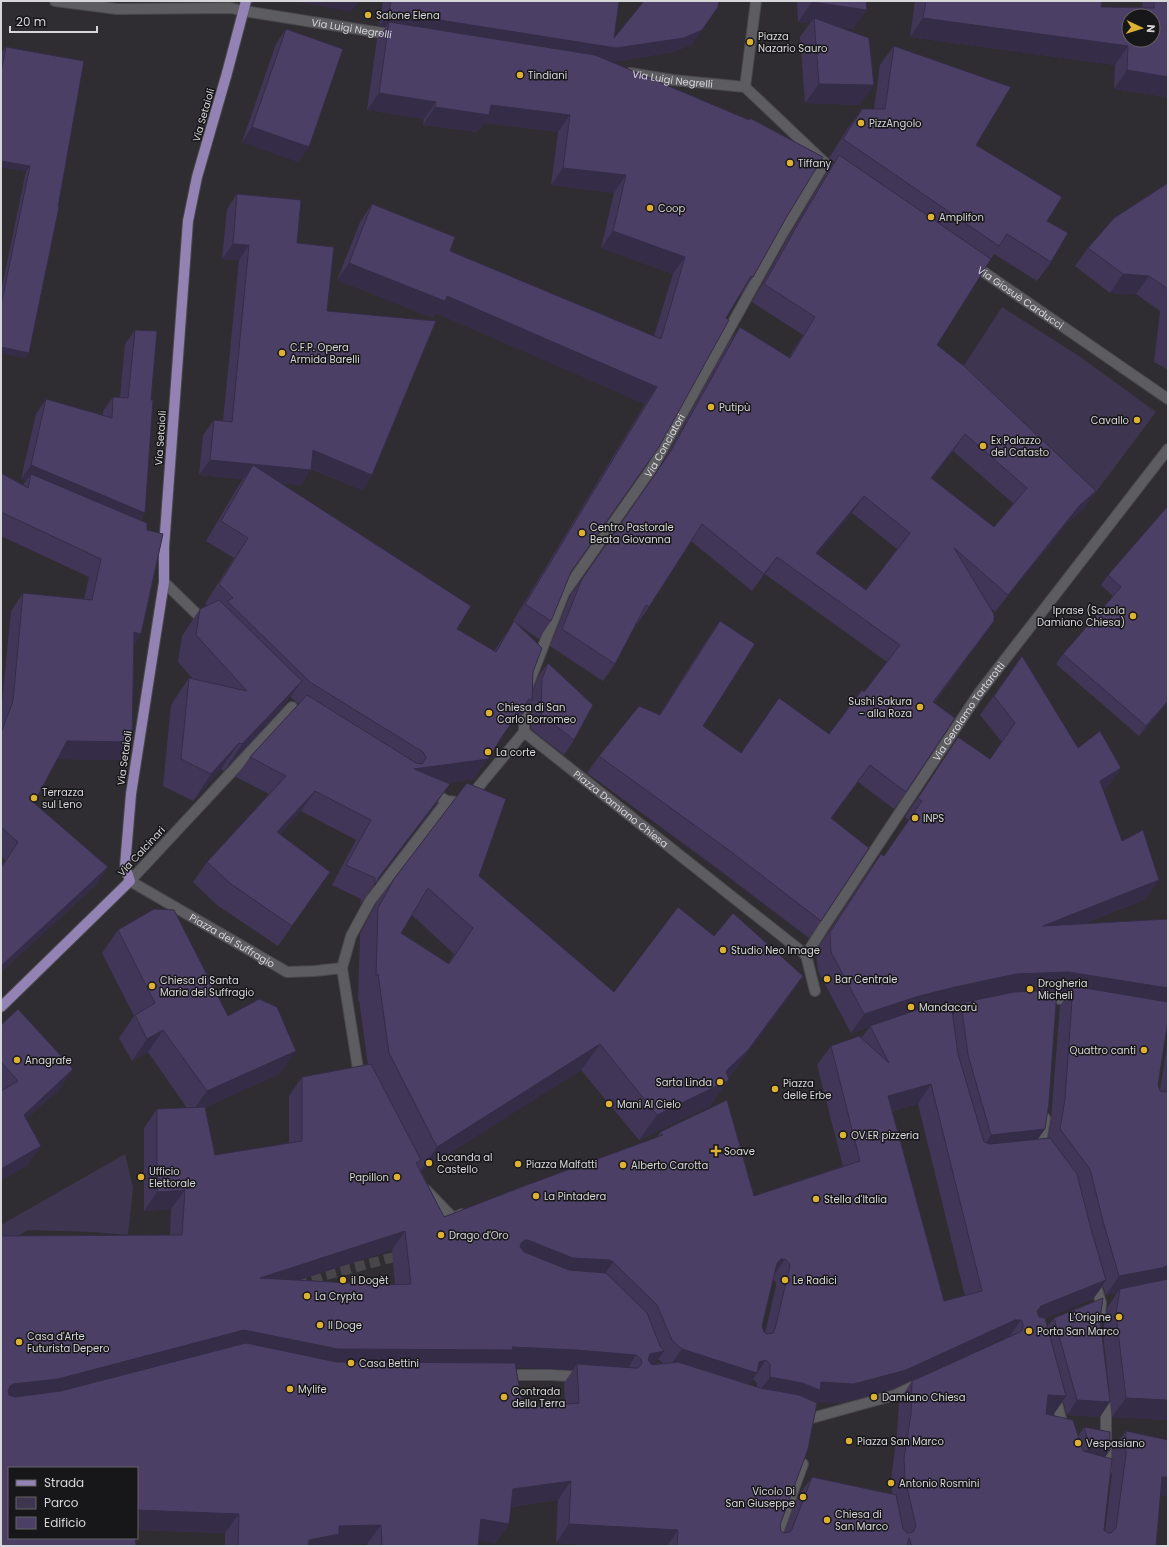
<svg xmlns="http://www.w3.org/2000/svg" width="1169" height="1547" font-family="Poppins,sans-serif">
	<style>
		.green { fill: #3e3550 }
		.lines { fill: none; stroke-linecap: round; stroke-linejoin: round }
		.minor-tunnel { stroke: #48464b; stroke-width: 10; stroke-dasharray: 10 5; stroke-linecap: butt }
		.minor-casing { stroke: #49484c; stroke-width: 12 }
		.major-casing { stroke: #49484c; stroke-width: 12 }
		.minor { stroke: #5d5c61; stroke-width: 10 }
		.major { stroke: #9383b4; stroke-width: 10 }
		.wall { fill: #413658; fill-rule: evenodd }
		.shaded-wall { fill: #352c47 }
		.building { fill: #4c3f66; stroke: #352c47; fill-rule: evenodd }
		.poi-dot { fill: #ddb233; stroke: #171618; stroke-width: 1.5 }
		.labels { text-anchor: middle; stroke-width: 3; stroke-linejoin: round; paint-order: stroke }
		.poi-label { font-size: 10px; fill: #d7d6d9; stroke: #171618; text-anchor: start }
		.street-label { font-size: 10px; fill: #d7d6d9; stroke: #171618 }
	</style>
	<rect width="100%" height="100%" fill="#2f2d32"/>
	<g class="green">
		<path d="M1002,307L1079,356L1156,412L1084,508L952,384Z"/>
		<path d="M125,1154L133,1188L128,1235L93,1232L28,1230L1,1246V1225Z"/>
	</g>
	<g class="lines">
		<path class="minor-tunnel" d="M298,1285L326,1275L406,1254"/>
		<g class="minor-casing">
			<g id="minor">
				<path id="s1" d="M55,1L117,9L231,8L244,11L395,35"/>
				<path id="s2" d="M630,73L673,80L745,87"/>
				<path d="M745,87L824,162"/>
				<path d="M745,87L756,1"/>
				<path id="s3" d="M972,264L1168,399"/>
				<path d="M164,582L206,623"/>
				<path id="s4" d="M292,707L130,881L287,972L315,971L342,968L358,1069L363,1078"/>
				<path id="s5" d="M524,732L525,693L564,593L652,468L780,238L825,163"/>
				<path id="s6" d="M435,794L447,801L465,803L524,732L806,955"/>
				<path d="M342,968L351,936L370,901L447,801"/>
				<path id="s7" d="M815,991L806,955L823,928L979,693L1168,449"/>
				<path d="M1044,998H1054L1077,1001"/>
				<path d="M1040,1150L1045,1118"/>
				<path d="M426,1190L453,1218L462,1214"/>
				<path d="M1094,1279L1101,1303L1100,1312"/>
				<path d="M504,1375H552L582,1377"/>
				<path d="M1104,1395L1106,1413V1471"/>
				<path d="M1055,1396L1064,1430"/>
				<path d="M803,1414L812,1418L895,1395L918,1384"/>
				<path d="M773,1546L803,1464"/>
			</g>
		</g>
		<g class="major-casing">
			<path id="major" d="M1,1007L130,881L125,866L131,794L164,582V547L188,221L197,177L227,73L246,1"/>
		</g>
		<use href="#minor" class="minor"/>
		<use href="#major" class="major"/>
	</g>
	<g class="wall">
		<path d="M383,1H619L614,38L702,30L692,44L674,52L611,62L748,120L750,118L786,218L753,277L741,295L740,294L571,572L551,621L539,639L516,623L533,672L532,693L538,677L548,663L574,740L564,755L531,729V702L518,721L515,719L499,740L474,779L447,783L436,804L375,883L360,905L361,899L332,885L356,840L301,811L280,834L330,872L278,946L217,905L193,882L207,862L269,794L236,777L250,757L299,704L296,702L290,696L283,707L224,771L221,769L193,801L163,786L171,705L189,678L193,679L178,662L182,636L200,609L207,606L205,604L234,558L206,541L239,485L243,479L199,475L203,435L214,420L223,421L239,260L222,259L227,209L237,194L297,243L327,311L372,475L362,490L311,469L301,485L280,483L457,629L494,651L514,622L513,621L645,404L436,313L433,318L337,280L360,222L372,204L450,251L654,336L673,274L601,248L614,193L551,185L558,132L484,123L477,132L423,125L424,119L367,110L377,39L386,27L379,26Z"/>
		<path d="M797,1H866L853,29L840,27L860,105L805,103L800,37L810,23L798,22Z"/>
		<path d="M915,1H1102L1101,7H1142L1143,1H1168V97L1114,89L1115,65L910,37Z"/>
		<path d="M286,29L299,162L242,142L276,44Z"/>
		<path d="M894,46L976,145L1047,221L1051,262L1037,281L994,254L937,345L1096,491L1084,508L1067,523L995,612L990,607L994,621L982,638L934,703L906,792L894,809L858,782L831,819L821,921L809,938L714,866L587,773L599,756L659,715L708,638L720,621L703,726L741,753L829,734L864,692L887,662L765,574L752,591L691,541L649,607L637,624L636,623L615,664L603,681L550,646L570,596L658,471L728,344L740,327L789,357L803,335L752,302L786,241L827,172L834,162L829,158L848,128L862,109H874L880,65ZM953,451L1014,504L994,527L932,478ZM852,513L897,549L866,590L817,554Z"/>
		<path d="M6,47L58,207L29,353L25,358L1,353V292L26,171L1,167V58L2,52Z"/>
		<path d="M1168,183V370L1154,362L1160,311L1136,294L1110,293L1075,266L1088,248Z"/>
		<path d="M135,330L151,400L145,513L140,521L141,634L134,644L132,742L120,760L57,759L34,803L108,867L96,885L1,972V867L5,860L1,856V712L11,611L23,593L84,599L89,577L1,536V473L23,485L26,481L21,479L36,414L46,399L103,416V411L113,397H120L125,344Z"/>
		<path d="M1168,508V703L1139,736L1056,664L1063,654L1113,596L1101,585L1108,575Z"/>
		<path d="M1022,656L1078,748L1121,768L1107,787L1103,790L1122,841L1146,899L1083,924L1158,1085L1160,1090L1168,1039V1420L1112,1417L1103,1333L1107,1308L1117,1293L1106,1295L1103,1286L1093,1299L1045,1318L1047,1327L1054,1318L1100,1319V1417L1067,1415L1063,1401L1053,1415L1048,1414L1078,1436L1084,1427L1110,1450L1105,1457L1104,1530L1105,1531L1112,1474V1450L1126,1431L1168,1496H1160L1156,1546H606L556,1543L558,1500L511,1507L509,1524L495,1543L479,1540L478,1546H368L367,1544L331,1545V1546H225V1533L137,1530V1468L1,1546L170,1235L171,1209L144,1211V1128L157,1109L187,1108L148,1052L132,1061L119,1038L134,1016L102,953L118,930L228,1016L280,1074L205,1107L215,1155L289,1143V1096L302,1077L368,1065L359,1000L358,1002L360,934L375,905L394,879L479,876L614,992L714,936L803,976L785,1002L730,1076L728,1078L710,1106L639,1140L581,1070L421,1171L444,1217L657,1137L660,1132L754,1196L843,1166L817,1065L831,1046L861,1038L870,1027L851,1033L818,971L816,951L867,873L881,854L884,856L909,820L905,817L958,737L990,759L1002,742L980,715ZM412,915L454,954L448,964L401,933ZM1057,992L1068,994L1060,1006L1051,1119L1048,1138L1038,1139L1045,1129ZM1006,993L961,1003L953,1015L951,1004ZM918,1104L965,1296L944,1301L892,1111ZM392,1250L395,1285H384L299,1280ZM773,1279L776,1282V1286L765,1333L764,1332L762,1326ZM1001,1339H1004L912,1381L899,1401L897,1433L891,1479L892,1494L812,1477L798,1496L784,1533L781,1531L780,1525L815,1402L841,1403L893,1389ZM658,1359L663,1363L654,1364ZM516,1367L573,1370L564,1383L565,1404L523,1408ZM753,1379L757,1383V1387L749,1384Z"/>
		<path d="M1,1025L60,1089L26,1119L28,1165L1,1180Z"/>
	</g>
	<g class="shaded-wall">
		<path d="M299,1H359L351,12L298,2Z"/>
		<path d="M812,2L867,10L853,29L814,24V18L810,23L798,22Z"/>
		<path d="M389,12L616,48L702,30L692,44L674,52L606,63L389,22L386,27L379,26Z"/>
		<path d="M923,18L1128,46L1115,65L910,37Z"/>
		<path d="M1127,70L1168,77V97L1114,89Z"/>
		<path d="M819,84L874,85L860,105L805,103Z"/>
		<path d="M379,93L436,102L424,119L367,110Z"/>
		<path d="M491,105L570,115L558,132L484,123L477,132L423,125L435,107Z"/>
		<path d="M252,127L309,147L299,162L242,142Z"/>
		<path d="M1,161L30,166L26,171L1,167Z"/>
		<path d="M563,168L626,175L614,193L551,185Z"/>
		<path d="M613,231L685,257L673,274L601,248Z"/>
		<path d="M233,244L249,245L239,260L222,259Z"/>
		<path d="M349,263L447,296L657,387L645,404L436,313L433,318L337,280Z"/>
		<path d="M1123,274L1149,276L1136,294L1110,293Z"/>
		<path d="M1,347L29,353L25,358L1,353Z"/>
		<path d="M965,434L953,451L919,495L931,478Z"/>
		<path d="M313,450L372,475L362,490L303,465Z"/>
		<path d="M210,460L311,470L301,485L245,479L253,465L243,479L199,475Z"/>
		<path d="M31,465L145,513L135,527L31,474L26,481L21,479Z"/>
		<path d="M1096,491L1084,508L1067,523L995,612L1008,595L1079,506Z"/>
		<path d="M864,496L852,513L804,570L816,553Z"/>
		<path d="M777,557L765,574L752,591L764,574Z"/>
		<path d="M994,621L982,638L921,719L933,702Z"/>
		<path d="M134,632L141,634L128,651Z"/>
		<path d="M302,681L283,707L224,771L242,744Z"/>
		<path d="M1168,701V703L1139,736L1146,726Z"/>
		<path d="M67,741L132,742L120,760L54,759Z"/>
		<path d="M239,743L221,769L193,801L211,774Z"/>
		<path d="M488,759L474,779L400,789L414,769Z"/>
		<path d="M870,765L858,782L819,836L831,818Z"/>
		<path d="M1121,768L1107,787L1086,800L1100,781Z"/>
		<path d="M450,784L436,804L375,884L379,877Z"/>
		<path d="M315,791L301,811L263,852L277,832Z"/>
		<path d="M108,867L96,885L1,972V966Z"/>
		<path d="M1159,880L1146,899L1029,945L1043,926Z"/>
		<path d="M1068,972L1168,988V1011L1073,986L1068,994L1055,992L1003,994L942,1006L870,1026V1027L851,1033L864,1014L919,996L955,987L1016,974Z"/>
		<path d="M803,976L785,1002L730,1076L723,1083L729,1080L710,1106L639,1140L657,1115L726,1071Z"/>
		<path d="M163,1030L148,1052L132,1061L147,1039Z"/>
		<path d="M600,1044L581,1070L419,1173L437,1147Z"/>
		<path d="M296,1051L280,1074L191,1113L207,1091Z"/>
		<path d="M73,1069L60,1089L10,1134L24,1115Z"/>
		<path d="M931,1084L918,1104L874,1115L888,1096Z"/>
		<path d="M1045,1129L1034,1144L981,1150L991,1135Z"/>
		<path d="M41,1146L28,1165L1,1180V1169Z"/>
		<path d="M185,1190L171,1209L144,1211L157,1192Z"/>
		<path d="M405,1231L392,1250L247,1297L260,1278Z"/>
		<path d="M525,1240H528L610,1260L613,1262L600,1281L512,1259L521,1243Z"/>
		<path d="M781,1259H785L772,1278L777,1263Z"/>
		<path d="M1168,1265V1280L1120,1289L1117,1293L1106,1295L1119,1276Z"/>
		<path d="M1106,1280L1093,1299L1028,1325L1041,1306Z"/>
		<path d="M1015,1320H1021L1007,1340L1001,1339L893,1389L841,1403L811,1402L756,1396L770,1377L821,1382Z"/>
		<path d="M244,1330L512,1347L577,1350L636,1355L623,1375L577,1364L573,1370L501,1367L45,1398L1,1403L10,1386L13,1384Z"/>
		<path d="M682,1349L759,1362L766,1360L744,1392L668,1368Z"/>
		<path d="M664,1351L651,1370L637,1373L650,1354Z"/>
		<path d="M1048,1395L1066,1396L1053,1415L1035,1414Z"/>
		<path d="M1126,1398L1168,1400V1420L1112,1417Z"/>
		<path d="M1077,1400L1110,1402L1100,1417L1067,1415Z"/>
		<path d="M1090,1446L1110,1450L1100,1465L1079,1460Z"/>
		<path d="M1162,1477H1168V1496H1148Z"/>
		<path d="M571,1481L558,1500L500,1508L513,1489Z"/>
		<path d="M137,1510L239,1514L225,1533L137,1530Z"/>
		<path d="M481,1519L509,1524L495,1543L467,1538Z"/>
		<path d="M569,1524L678,1530L667,1546H606L556,1543Z"/>
		<path d="M381,1525L367,1544L331,1545V1546H304L309,1540L339,1526Z"/>
	</g>
	<g class="building">
		<path d="M391,1H619L614,38L644,1H719L718,7L702,30L684,38L616,48L389,12Z"/>
		<path d="M812,1H866L867,10L812,2Z"/>
		<path d="M926,1H1102L1101,7L1154,8V1H1168V77L1127,70L1128,46L923,18ZM1129,16H1153V40H1129Z"/>
		<path d="M814,18L869,38L874,85L819,84Z"/>
		<path d="M389,22L595,55L749,120L750,118L823,157L786,218L753,277L751,276L726,318L729,320L659,447L571,572L551,621L525,604L657,387L447,296L445,301L349,263L372,204L455,237L450,251L661,339L685,257L613,231L626,175L563,168L570,115L491,105L489,115L435,107L436,102L379,93Z"/>
		<path d="M286,29L343,49L309,147L252,127Z"/>
		<path d="M894,46L1011,87L976,145L1062,197L1047,221L1068,233L1051,262L1007,234L999,246L843,139L862,109H885Z"/>
		<path d="M6,47L84,61L58,207H59L29,353L1,347V305L30,166L1,161V72Z"/>
		<path d="M839,155L991,259L937,345L964,366L1096,491L1079,506L1008,595L954,548L994,614V621L933,702L955,718L906,792L870,765L831,818L869,848L821,921L726,848L599,756L639,706L660,715L720,621L755,644L703,726L741,753L779,698L829,734L862,690L864,692L900,645L777,557L764,574L702,524L649,607L646,605L615,664L562,629L582,579L669,454L740,327L790,358L815,317L764,284L798,224ZM965,434L1027,488L994,527L931,478ZM864,496L910,533L866,590L816,553Z"/>
		<path d="M1168,183V289L1149,276L1123,274L1088,248L1114,218Z"/>
		<path d="M237,194L301,200L297,243L334,247L327,311L436,321L372,475L313,450L311,470L210,460L214,420L232,422L249,245L233,244Z"/>
		<path d="M135,330L157,331L151,400H153L145,513L31,465L46,399L112,418L113,397L128,398Z"/>
		<path d="M253,465L471,606L457,629L496,652L514,621L542,648L533,672L532,701L529,699L503,735L488,759L414,769L450,784L379,877L375,885V878L346,865L371,820L315,791L277,832L330,872L292,926L231,884L207,862L286,776L250,757L307,695L416,763L422,764L426,758L423,752L310,682L227,601L233,598L219,584L248,538L221,521Z"/>
		<path d="M1,473L28,488L31,474L147,523V530L163,534L141,634L134,632L132,742L67,741L34,803L108,867L1,966V868L18,842L1,827V733L13,701L23,593L92,600L101,559L1,512Z"/>
		<path d="M1167,507L1168,508V701L1146,726L1063,654L1121,587L1108,575Z"/>
		<path d="M219,600L302,681L242,744L239,743L211,774L181,759L189,678L247,691L196,635L200,609Z"/>
		<path d="M1022,656L1078,748L1100,731L1121,768L1100,781L1122,841L1143,830L1159,880L1043,926L1168,919V988L1068,972L1016,974L955,987L919,996L864,1014L831,952L830,932L881,854L884,856L922,801L918,798L958,737L990,759L1015,723L994,696Z"/>
		<path d="M548,663L593,705L574,740L541,714L542,679Z"/>
		<path d="M467,783L506,799L479,876L614,992L678,907L714,936L733,913L803,976L748,1050L726,1071L729,1080L657,1115L600,1044L437,1147L389,1053L378,974L376,976L378,908L394,879ZM428,888L473,928L449,964L401,933Z"/>
		<path d="M154,909L174,910L228,1016L259,999L277,1007L296,1051L207,1091L163,1030L147,1039L135,1015L155,1003L118,930Z"/>
		<path d="M1073,986L1168,1002V1021L1158,1085L1160,1091L1164,1092L1168,1091V1265L1162,1268L1119,1276L1104,1225L1090,1169L1060,1129L1065,1099Z"/>
		<path d="M1057,990L1049,1102L1045,1129L991,1135L968,1055L961,1003L1014,992Z"/>
		<path d="M951,1002L958,1054L984,1142L990,1144L1050,1138L1077,1174L1091,1229L1106,1280L1041,1306L1037,1311L1039,1317L1045,1318L1066,1396L1048,1395L1046,1414L1073,1420L1083,1451L1112,1459L1104,1530L1108,1533H1111L1116,1528L1126,1455V1431L1168,1440V1477H1162L1156,1546H912L909,1538L907,1546H677L678,1530L569,1524L571,1481L513,1489L509,1524L481,1519L478,1546H382L381,1525L339,1526V1534L309,1540L308,1546H238L239,1514L137,1510V1468H9V1538H135L136,1546H1V1236L182,1235L185,1190L157,1192V1109L205,1107L215,1155L302,1141V1077L371,1064L421,1160L416,1163L444,1217L524,1186L663,1135L660,1132L727,1100L754,1196L860,1161L831,1046L859,1036L889,1063L870,1026L922,1008ZM931,1084L982,1291L944,1301L888,1096ZM405,1231L411,1284L384,1285L260,1278ZM525,1240H528L573,1258L610,1260L613,1262L657,1305L672,1340L682,1349L757,1373L759,1362L766,1360L770,1364V1377L802,1383L820,1390L821,1382L854,1384L906,1370L1015,1320H1021L1023,1324V1329L1020,1332L912,1381L911,1414L904,1459L905,1478L916,1526L913,1532L907,1533L903,1529L896,1495L812,1477L792,1529L790,1532L784,1533L781,1531L780,1525L808,1449L817,1403L799,1395L760,1388L678,1362L652,1365L648,1360L650,1354L664,1351L660,1346L647,1313L606,1273L569,1270L524,1252L520,1247L521,1243ZM781,1259H785L789,1263L790,1266L775,1329L773,1333L767,1334L764,1332L762,1326L777,1263ZM244,1330L338,1349L513,1350L512,1347L577,1350L636,1355L641,1359L642,1363L638,1368H635L577,1364L579,1403L523,1408L515,1363L337,1362L246,1343L61,1391L15,1397L9,1395L8,1391L10,1386L13,1384L58,1379Z"/>
		<path d="M18,1009L73,1069L24,1115L41,1146L1,1169V1091L18,1081L1,1062V1025Z"/>
		<path d="M1168,1279V1400L1126,1398L1116,1314L1120,1289Z"/>
		<path d="M1103,1298L1100,1319L1110,1402L1077,1400L1054,1318Z"/>
		<path d="M1084,1427L1110,1432V1450L1090,1446Z"/>
	</g>
	<g class="poi-dot">
		<circle cx="368" cy="15" r="4"/>
		<circle cx="750" cy="42" r="4"/>
		<circle cx="520" cy="75" r="4"/>
		<circle cx="861" cy="123" r="4"/>
		<circle cx="790" cy="163" r="4"/>
		<circle cx="650" cy="208" r="4"/>
		<circle cx="931" cy="217" r="4"/>
		<circle cx="282" cy="353" r="4"/>
		<circle cx="711" cy="407" r="4"/>
		<circle cx="1137" cy="420" r="4"/>
		<circle cx="983" cy="446" r="4"/>
		<circle cx="582" cy="533" r="4"/>
		<circle cx="1133" cy="616" r="4"/>
		<circle cx="920" cy="707" r="4"/>
		<circle cx="489" cy="713" r="4"/>
		<circle cx="488" cy="752" r="4"/>
		<circle cx="34" cy="798" r="4"/>
		<circle cx="915" cy="818" r="4"/>
		<circle cx="723" cy="950" r="4"/>
		<circle cx="827" cy="979" r="4"/>
		<circle cx="152" cy="986" r="4"/>
		<circle cx="1030" cy="989" r="4"/>
		<circle cx="911" cy="1007" r="4"/>
		<circle cx="1144" cy="1050" r="4"/>
		<circle cx="17" cy="1060" r="4"/>
		<circle cx="720" cy="1082" r="4"/>
		<circle cx="775" cy="1089" r="4"/>
		<circle cx="609" cy="1104" r="4"/>
		<circle cx="843" cy="1135" r="4"/>
		<path d="M714 1145h4v4h4v4h-4v4h-4v-4h-4v-4h4z"/>
		<circle cx="429" cy="1163" r="4"/>
		<circle cx="518" cy="1164" r="4"/>
		<circle cx="623" cy="1165" r="4"/>
		<circle cx="141" cy="1177" r="4"/>
		<circle cx="397" cy="1177" r="4"/>
		<circle cx="536" cy="1196" r="4"/>
		<circle cx="816" cy="1199" r="4"/>
		<circle cx="441" cy="1235" r="4"/>
		<circle cx="343" cy="1280" r="4"/>
		<circle cx="785" cy="1280" r="4"/>
		<circle cx="307" cy="1296" r="4"/>
		<circle cx="1119" cy="1317" r="4"/>
		<circle cx="320" cy="1325" r="4"/>
		<circle cx="1029" cy="1331" r="4"/>
		<circle cx="19" cy="1342" r="4"/>
		<circle cx="351" cy="1363" r="4"/>
		<circle cx="290" cy="1389" r="4"/>
		<circle cx="504" cy="1397" r="4"/>
		<circle cx="874" cy="1397" r="4"/>
		<circle cx="849" cy="1441" r="4"/>
		<circle cx="1078" cy="1443" r="4"/>
		<circle cx="891" cy="1483" r="4"/>
		<circle cx="803" cy="1497" r="4"/>
		<circle cx="827" cy="1520" r="4"/>
	</g>
	<g class="labels">
		<g class="poi-label">
			<text x="376" y="19">Salone Elena</text>
			<text x="758" y="40">Piazza<tspan x="758" dy="12">Nazario Sauro</tspan></text>
			<text x="528" y="79">Tindiani</text>
			<text x="869" y="127">PizzAngolo</text>
			<text x="798" y="167">Tiffany</text>
			<text x="658" y="212">Coop</text>
			<text x="939" y="221">Amplifon</text>
			<text x="290" y="351">C.F.P. Opera<tspan x="290" dy="12">Armida Barelli</tspan></text>
			<text x="719" y="411">Putipù</text>
			<text x="1129" y="424" text-anchor="end">Cavallo</text>
			<text x="991" y="444">Ex Palazzo<tspan x="991" dy="12">del Catasto</tspan></text>
			<text x="590" y="531">Centro Pastorale<tspan x="590" dy="12">Beata Giovanna</tspan></text>
			<text x="1125" y="614" text-anchor="end">Iprase (Scuola<tspan x="1125" dy="12">Damiano Chiesa)</tspan></text>
			<text x="912" y="705" text-anchor="end">Sushi Sakura<tspan x="912" dy="12">- alla Roza</tspan></text>
			<text x="497" y="711">Chiesa di San<tspan x="497" dy="12">Carlo Borromeo</tspan></text>
			<text x="496" y="756">La corte</text>
			<text x="42" y="796">Terrazza<tspan x="42" dy="12">sul Leno</tspan></text>
			<text x="923" y="822">INPS</text>
			<text x="731" y="954">Studio Neo Image</text>
			<text x="835" y="983">Bar Centrale</text>
			<text x="160" y="984">Chiesa di Santa<tspan x="160" dy="12">Maria del Suffragio</tspan></text>
			<text x="1038" y="987">Drogheria<tspan x="1038" dy="12">Micheli</tspan></text>
			<text x="919" y="1011">Mandacarù</text>
			<text x="1136" y="1054" text-anchor="end">Quattro canti</text>
			<text x="25" y="1064">Anagrafe</text>
			<text x="712" y="1086" text-anchor="end">Sarta Linda</text>
			<text x="783" y="1087">Piazza<tspan x="783" dy="12">delle Erbe</tspan></text>
			<text x="617" y="1108">Mani Al Cielo</text>
			<text x="851" y="1139">OV.ER pizzeria</text>
			<text x="724" y="1155">Soave</text>
			<text x="437" y="1161">Locanda al<tspan x="437" dy="12">Castello</tspan></text>
			<text x="526" y="1168">Piazza Malfatti</text>
			<text x="631" y="1169">Alberto Carotta</text>
			<text x="149" y="1175">Ufficio<tspan x="149" dy="12">Elettorale</tspan></text>
			<text x="389" y="1181" text-anchor="end">Papillon</text>
			<text x="544" y="1200">La Pintadera</text>
			<text x="824" y="1203">Stella d'Italia</text>
			<text x="449" y="1239">Drago d'Oro</text>
			<text x="351" y="1284">il Dogèt</text>
			<text x="793" y="1284">Le Radici</text>
			<text x="315" y="1300">La Crypta</text>
			<text x="1111" y="1321" text-anchor="end">L'Origine</text>
			<text x="328" y="1329">Il Doge</text>
			<text x="1037" y="1335">Porta San Marco</text>
			<text x="27" y="1340">Casa d'Arte<tspan x="27" dy="12">Futurista Depero</tspan></text>
			<text x="359" y="1367">Casa Bettini</text>
			<text x="298" y="1393">Mylife</text>
			<text x="512" y="1395">Contrada<tspan x="512" dy="12">della Terra</tspan></text>
			<text x="882" y="1401">Damiano Chiesa</text>
			<text x="857" y="1445">Piazza San Marco</text>
			<text x="1086" y="1447">Vespasiano</text>
			<text x="899" y="1487">Antonio Rosmini</text>
			<text x="795" y="1495" text-anchor="end">Vicolo Di<tspan x="795" dy="12">San Giuseppe</tspan></text>
			<text x="835" y="1518">Chiesa di<tspan x="835" dy="12">San Marco</tspan></text>
		</g>
		<g class="street-label">
			<text dy="4" stroke="none"><textPath href="#s1" startOffset="299">Via Luigi Negrelli</textPath></text>
			<text dy="4" stroke="none"><textPath href="#s2" startOffset="43">Via Luigi Negrelli</textPath></text>
			<text transform="translate(203 115) rotate(-74)" y="4">Via Setaioli</text>
			<text dy="4" stroke="none"><textPath href="#s3" startOffset="59">Via Giosuè Carducci</textPath></text>
			<text transform="translate(160 438) rotate(-86)" y="4">Via Setaioli</text>
			<text dy="4" stroke="none"><textPath href="#s5" startOffset="325">Via Conciatori</textPath></text>
			<text dy="4" stroke="none"><textPath href="#s7" startOffset="330">Via Gerolamo Tartarotti</textPath></text>
			<text transform="translate(124 758) rotate(-82)" y="4">Via Setaioli</text>
			<text dy="4" stroke="none"><textPath href="#s6" startOffset="248">Piazza Damiano Chiesa</textPath></text>
			<text transform="translate(141 851) rotate(-47)" y="4">Via Calcinari</text>
			<text dy="4" stroke="none"><textPath href="#s4" startOffset="356">Piazza del Suffragio</textPath></text>
		</g>
	</g>
	<rect width="1169" height="1547" fill="none" stroke="#d7d6d9" stroke-width="4"/>
	<rect x="8" y="1467" width="130" height="72" fill="#171618" stroke="#646365"/>
	<rect x="16" y="1480" width="20" height="6" fill="#9383b4" stroke="#646365"/>
	<text x="44" y="1487" font-size="12" fill="#d7d6d9">Strada</text>
	<rect x="16" y="1497" width="20" height="12" fill="#3e3550" stroke="#646365"/>
	<text x="44" y="1507" font-size="12" fill="#d7d6d9">Parco</text>
	<rect x="16" y="1517" width="20" height="12" fill="#4c3f66" stroke="#646365"/>
	<text x="44" y="1527" font-size="12" fill="#d7d6d9">Edificio</text>
	<g transform="translate(1141 28) rotate(94)"><circle r="19" fill="#171618" stroke="#646365"/>
	<path d="M0-3L7 15L0 10L-7 15Z" fill="#ddb233"/>
	<text y="-6" font-size="11" font-weight="bold" text-anchor="middle" fill="#d7d6d9">N</text>
	</g>
	<path d="M10 26v6h87v-6" fill="none" stroke="#d7d6d9" stroke-width="2"/>
	<text x="16" y="26" font-size="12" fill="#d7d6d9" stroke="#171618" stroke-width="3" paint-order="stroke">20 m</text>
</svg>
